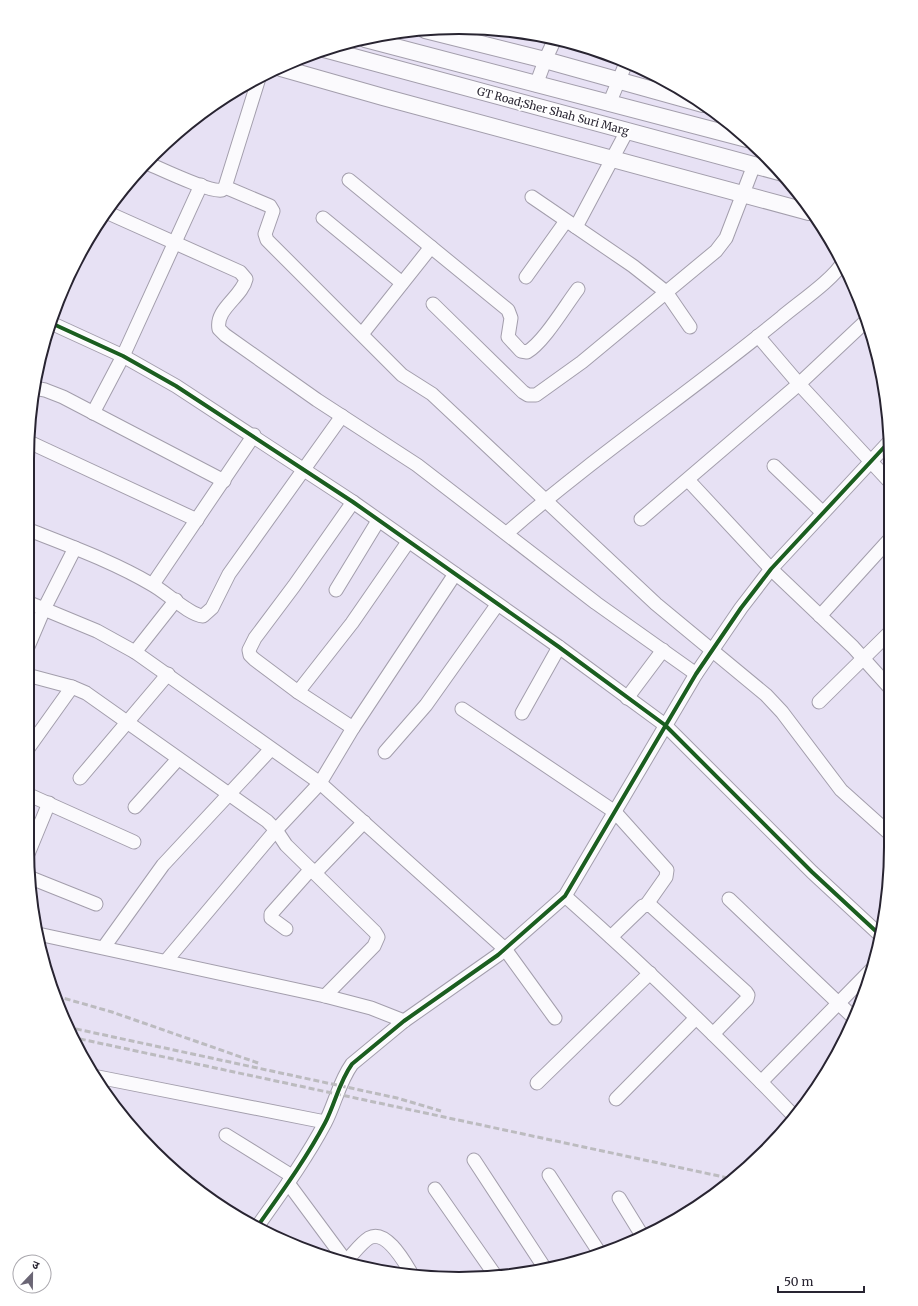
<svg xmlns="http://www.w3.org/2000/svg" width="918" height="1306" font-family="Merriweather,'Noto Sans Devanagari',serif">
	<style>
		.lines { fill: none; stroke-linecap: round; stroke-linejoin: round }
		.minor-casing { stroke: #a39eac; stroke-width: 15 }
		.major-casing { stroke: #a39eac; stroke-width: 18 }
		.minor { stroke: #fbfafd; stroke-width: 13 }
		.major { stroke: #fbfafd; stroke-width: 16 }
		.rail { stroke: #bcbbbf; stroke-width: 3; stroke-dasharray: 6 3; stroke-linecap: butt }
		.cycleway-casing { stroke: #fff; stroke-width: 6 }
		.cycleway { stroke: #1b5e20; stroke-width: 4 }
		.labels { text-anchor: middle; stroke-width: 4; stroke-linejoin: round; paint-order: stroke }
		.street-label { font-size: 11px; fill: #282431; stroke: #fff }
		.rim { fill: none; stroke: #282431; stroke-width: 2 }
	</style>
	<rect width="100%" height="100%" fill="#e7e1f4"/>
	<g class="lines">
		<g class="minor-casing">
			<g id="minor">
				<path d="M536,85L546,58L555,39"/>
				<path d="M609,104L626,63"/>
				<path d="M147,163C161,169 211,193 222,190L225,187L259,78"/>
				<path d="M349,180L508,310L511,318L508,337L521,351L527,352C544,342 565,306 578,289"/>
				<path d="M225,187L270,206L273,211L265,234L267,240L402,375L432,394L656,604L766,695L782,712L841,790L890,834"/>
				<path d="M532,197L633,266L666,292L690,327"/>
				<path d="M106,212L240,272L246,279C242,297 215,309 219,329L225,335L317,400L417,465L596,603L696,674"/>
				<path d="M323,218L402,283"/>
				<path d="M576,227L627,131"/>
				<path d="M526,277L566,221"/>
				<path d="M433,304L523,392L528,395H536L582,362L716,251L726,238L754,165"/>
				<path d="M51,323L123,356L176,386L353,502L559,647L665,725L812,872L880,935"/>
				<path d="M362,334L431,247"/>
				<path d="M758,336L799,384L888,480"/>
				<path d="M34,388L45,390L63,397L224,481"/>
				<path d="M93,413L123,356L201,185"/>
				<path d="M29,442L197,520"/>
				<path d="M774,466L822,512"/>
				<path d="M688,480L771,569L853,647L889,687"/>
				<path d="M353,502L294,586L255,638L249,650L250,655L254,659L298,692L353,728"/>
				<path d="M641,519L799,384L866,321"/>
				<path d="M27,529C69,546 112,561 151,584C165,591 189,615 203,616L212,608L229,574L342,416"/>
				<path d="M507,533C595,456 692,391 782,317C797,304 834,279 843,262"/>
				<path d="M153,584L254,435"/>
				<path d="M336,590L378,521"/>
				<path d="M27,602L97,631L135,652L320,783L505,949L555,1018"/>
				<path d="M820,616L888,541"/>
				<path d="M27,649L44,609L75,548"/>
				<path d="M135,652L176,600"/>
				<path d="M27,675L72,687L86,693L267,821L276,830L286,845L375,932L378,937L374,946L325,996"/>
				<path d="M298,692L352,623L408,542"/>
				<path d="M627,698L663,650"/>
				<path d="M819,702L889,633"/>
				<path d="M462,709L615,812L667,870L666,877L647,904"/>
				<path d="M522,713L559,647"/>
				<path d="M27,750L72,687"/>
				<path d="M385,752L426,705L497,605"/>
				<path d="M80,778L168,674"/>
				<path d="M27,794L134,842"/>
				<path d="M135,807L178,759"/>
				<path d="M28,854L49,803"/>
				<path d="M315,873L364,822"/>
				<path d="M31,878L96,904"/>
				<path d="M565,896C644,966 719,1038 792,1114"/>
				<path d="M729,899L854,1018"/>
				<path d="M286,929L271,918V914L311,869"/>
				<path d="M38,934L325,996L371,1008L404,1021"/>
				<path d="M611,937L643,906L650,905L746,992L748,995L747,999L713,1034"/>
				<path d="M104,947L163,865L271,749"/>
				<path d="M166,961L276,830L320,783L353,728L455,574"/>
				<path d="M93,1076L325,1122"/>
				<path d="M761,1082L873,968"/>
				<path d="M537,1083L650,973"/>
				<path d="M616,1099L696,1018"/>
				<path d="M226,1135L292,1176"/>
				<path d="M474,1160L546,1270"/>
				<path d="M549,1175L599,1252"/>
				<path d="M288,1183L345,1260"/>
				<path d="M435,1189L495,1275"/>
				<path d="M619,1198L643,1237"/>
				<path d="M257,1227C281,1193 306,1159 325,1123C335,1104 339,1082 352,1064L404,1021L498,955L565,896L696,674L741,608L771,569L888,443"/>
				<path d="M347,1260C354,1253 361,1243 369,1238C387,1228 406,1265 413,1276"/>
			</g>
		</g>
		<g class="major-casing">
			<g id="major">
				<path d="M425,30L545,60L703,104"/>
				<path d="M365,39L747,139"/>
				<path d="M324,49L783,173"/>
				<path d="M281,68L383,97L809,212"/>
			</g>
		</g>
		<use href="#minor" class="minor"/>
		<use href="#major" class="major"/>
		<g class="rail">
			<path d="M56,996L112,1012L261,1064"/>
			<path d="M67,1027L397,1098L441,1111"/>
			<path d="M71,1037L733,1179"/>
		</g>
		<g class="cycleway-casing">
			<g id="cycleway">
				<path d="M51,323L123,356L176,386L353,502L559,647L665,725L812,872L880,935"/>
				<path d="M257,1227C281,1193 306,1159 325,1123C335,1104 339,1082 352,1064L404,1021L498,955L565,896L696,674L741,608L771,569L888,443"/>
			</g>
		</g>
		<use href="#cycleway" class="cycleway"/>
	</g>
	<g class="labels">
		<g class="street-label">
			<text transform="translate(553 111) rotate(15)" y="4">GT Road;Sher Shah Suri Marg</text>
		</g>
	</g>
	<path d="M0 0H918V1306H0ZM459 34H459A425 425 0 0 1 884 459V847A425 425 0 0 1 459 1272H459A425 425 0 0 1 34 847V459A425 425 0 0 1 459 34Z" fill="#fff" fill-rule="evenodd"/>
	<path class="rim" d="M459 34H459A425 425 0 0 1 884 459V847A425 425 0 0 1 459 1272H459A425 425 0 0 1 34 847V459A425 425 0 0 1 459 34Z"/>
	<g transform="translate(32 1274) rotate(22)"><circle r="19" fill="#ffffff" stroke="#a9a7ad"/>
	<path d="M0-3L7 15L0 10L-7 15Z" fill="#6b6675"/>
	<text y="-6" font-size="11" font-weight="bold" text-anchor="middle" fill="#282431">उ</text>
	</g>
	<path d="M778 1286v6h86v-6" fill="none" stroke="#282431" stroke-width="2"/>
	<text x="784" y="1286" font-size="12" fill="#282431" stroke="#ffffff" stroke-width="3" paint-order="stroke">50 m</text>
</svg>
